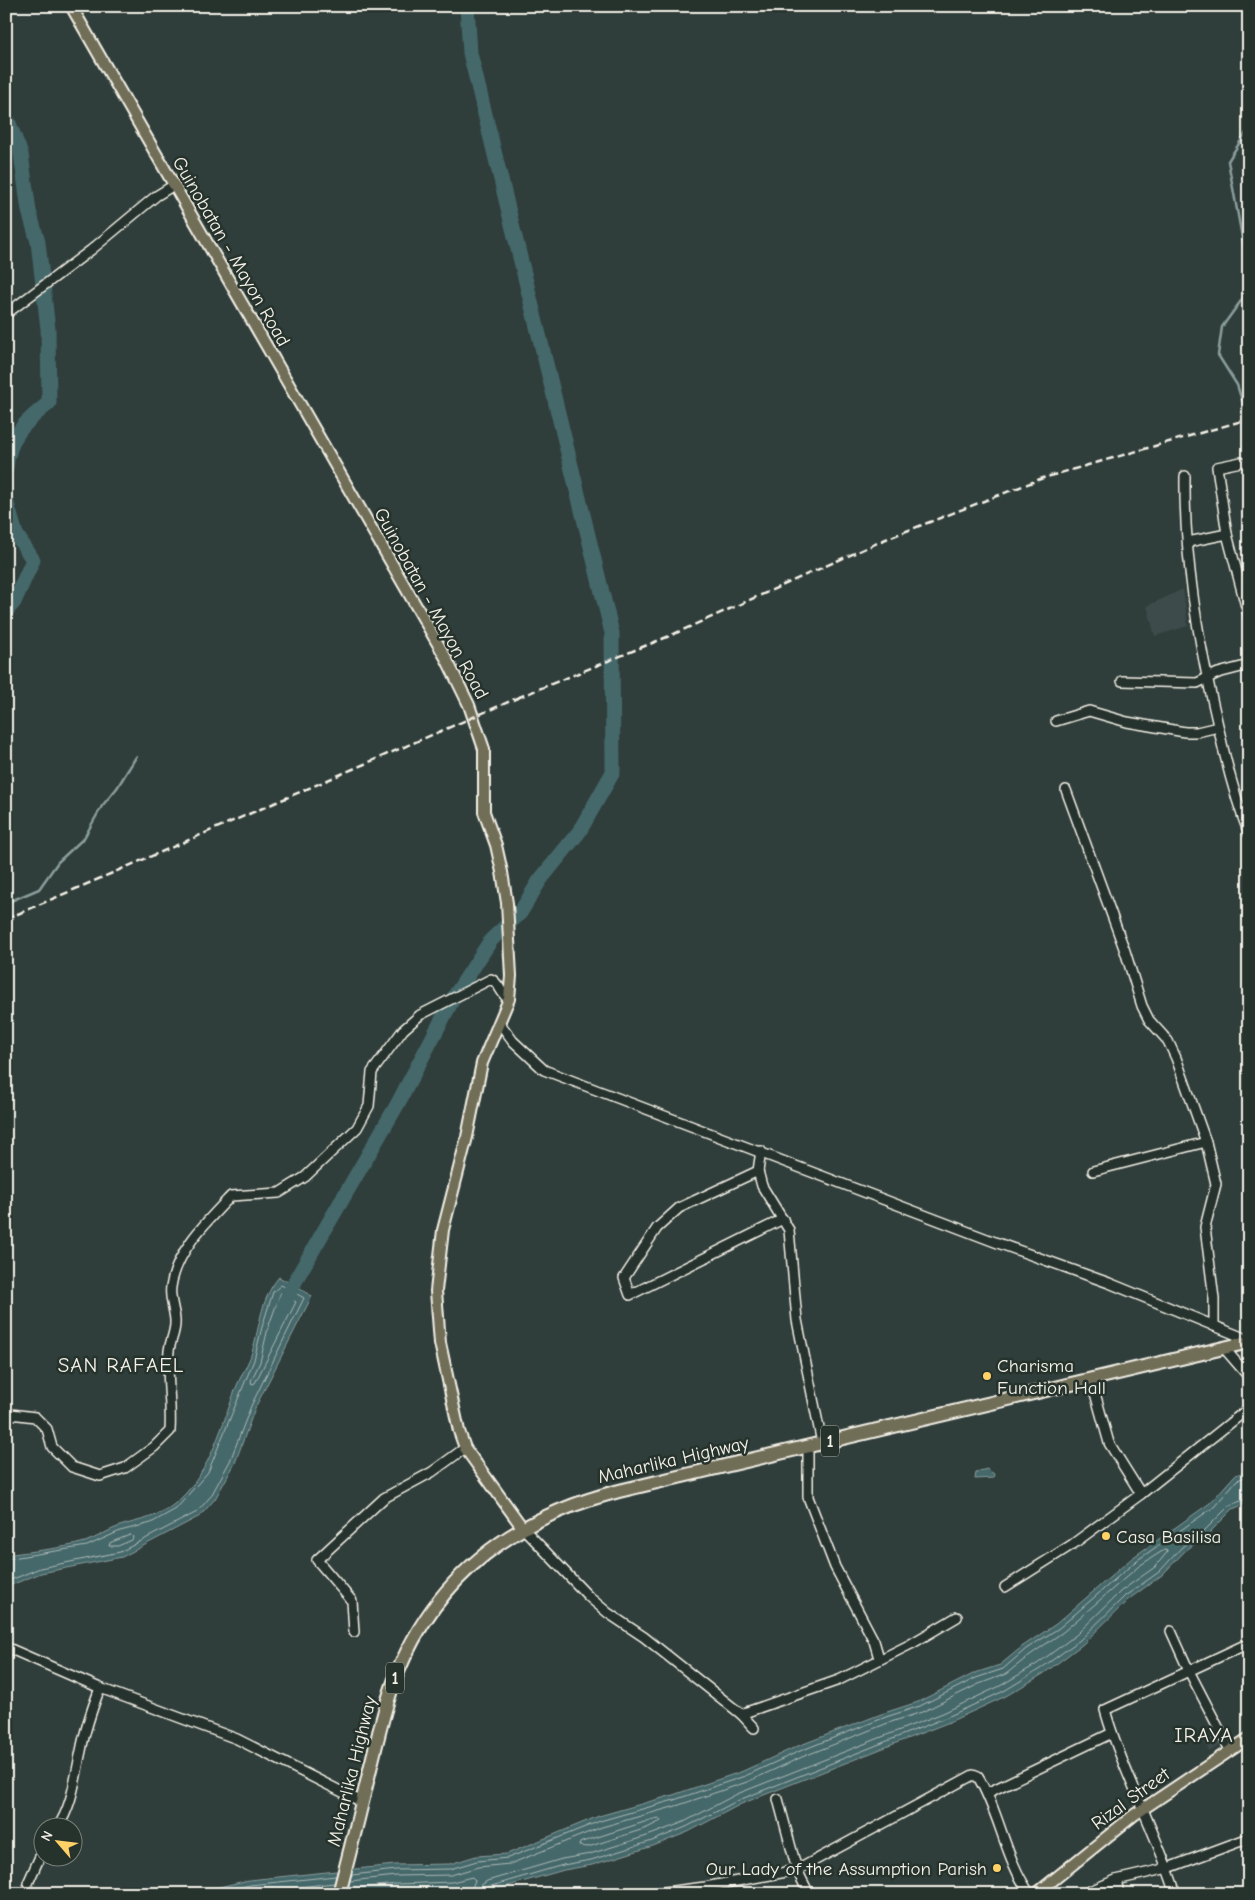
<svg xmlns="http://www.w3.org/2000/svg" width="1255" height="1900" font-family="'Comic Neue',sans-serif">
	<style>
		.built { fill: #3c4b4c }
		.water { fill: #44676b; stroke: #8a9e9d }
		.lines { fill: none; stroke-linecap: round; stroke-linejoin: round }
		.shore { stroke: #aebab6; stroke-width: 1 }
		.stream { stroke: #8a9e9d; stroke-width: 2.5 }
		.river { stroke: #44676b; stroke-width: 15 }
		.minor-casing { stroke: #f4f1e8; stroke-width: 12 }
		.major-casing { stroke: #f4f1e8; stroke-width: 14 }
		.highway-casing { stroke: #f4f1e8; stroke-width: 16 }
		.minor { stroke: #26332d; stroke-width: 9 }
		.major { stroke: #716e59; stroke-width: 10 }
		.highway { stroke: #716e59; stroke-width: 12 }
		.rail { stroke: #f4f1e8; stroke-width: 2.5; stroke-dasharray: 8 4; stroke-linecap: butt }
		.poi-dot { fill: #ffd166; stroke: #26332d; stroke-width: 2 }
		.labels { text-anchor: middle; stroke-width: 5; stroke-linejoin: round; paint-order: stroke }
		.shield { fill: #26332d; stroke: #b6b8b0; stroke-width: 1 }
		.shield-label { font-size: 18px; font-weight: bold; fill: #f4f1e8 }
		.street-label { font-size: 19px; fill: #f4f1e8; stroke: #26332d }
		.poi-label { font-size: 19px; fill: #f4f1e8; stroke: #26332d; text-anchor: start }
		.quarter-label { font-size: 21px; letter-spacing: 1px; fill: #f4f1e8; stroke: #26332d }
	</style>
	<rect width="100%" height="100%" fill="#303e3b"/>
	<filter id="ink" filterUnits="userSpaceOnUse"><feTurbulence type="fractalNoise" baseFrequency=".02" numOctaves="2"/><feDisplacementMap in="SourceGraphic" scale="10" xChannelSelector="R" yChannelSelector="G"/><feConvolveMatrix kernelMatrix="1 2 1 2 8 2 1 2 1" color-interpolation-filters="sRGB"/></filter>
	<g filter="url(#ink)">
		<g class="built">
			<path d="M1183,589L1188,626L1155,636L1147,606Z"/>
			<path d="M1218,1734L1223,1743L1210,1752L1204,1743Z"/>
		</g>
		<g class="water">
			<path d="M279,1277L312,1296L255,1408L235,1463L215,1499L200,1516L122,1557L41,1573L6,1587V1555C32,1551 60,1549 85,1542C97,1538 108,1530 120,1526C138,1520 157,1518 173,1505C207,1479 220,1432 234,1393C238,1381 245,1370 250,1358C260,1331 259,1300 279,1277Z"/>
			<path d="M987,1469L994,1474L993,1478L975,1479L976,1472Z"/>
			<path d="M1249,1471V1502L1233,1509L1208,1534L1185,1551L1162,1575L1129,1599L1083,1644L1043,1674L1006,1696L947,1723L741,1804L688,1832L653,1846L592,1865L564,1870L480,1894H189L249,1880L395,1865L450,1864L476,1856L507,1854L599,1816L673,1795L743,1771L798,1746L884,1713L918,1702L975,1673L1000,1665L1023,1646L1056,1624L1132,1558L1210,1503L1235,1475Z"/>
		</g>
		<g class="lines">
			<g class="shore">
				<path d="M281,1293L296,1302L255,1383L252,1384L251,1381L260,1362L268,1328Z"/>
				<path d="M131,1535L133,1537L132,1540L118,1546H109L110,1543Z"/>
				<path d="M6,1559L87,1546L120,1531L151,1523L176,1509L208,1472L254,1360L262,1327L273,1292L281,1285L304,1298L251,1406L230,1461L211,1496L197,1512L120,1552L40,1568L6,1582"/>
				<path d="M654,1819L659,1818L661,1821L647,1828L588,1847L579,1846L580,1843Z"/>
				<path d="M352,1875L396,1870L450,1869L477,1861L508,1858L600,1821L674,1800L745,1776L800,1751L886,1717L920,1706L976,1678L1003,1669L1026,1649L1059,1628L1136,1561L1214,1507L1237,1480L1249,1476"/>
				<path d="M350,1881L396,1876L451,1875L478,1867L510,1864L602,1827L676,1806L747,1782L802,1757L888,1723L922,1712L979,1684L1006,1674L1030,1655L1063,1632L1139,1566L1164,1550L1168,1551L1155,1567L1121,1591L1076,1635L1037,1664L1000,1686L943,1713L737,1794L684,1822L650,1835L590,1854L562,1859L487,1881L480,1886L478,1894"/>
				<path d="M348,1889L397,1884L452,1882L472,1877L475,1880L470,1894"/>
				<path d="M210,1894L250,1885L336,1876"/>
				<path d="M238,1894L334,1883"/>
				<path d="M484,1894L488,1887L563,1865L591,1860L652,1841L686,1827L739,1800L945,1718L1004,1691L1040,1669L1080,1640L1125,1596L1159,1572L1182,1547L1204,1531L1230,1505L1249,1498"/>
			</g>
			<g class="stream">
				<path d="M1249,128L1228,161L1246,259L1243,298L1222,327L1218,355L1237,385L1249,422"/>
				<path d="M6,903L39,889L58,862L84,838L102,806L117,788L136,757"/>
			</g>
			<g class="river">
				<path d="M6,116L21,154L29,211L38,242L48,329L49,403C25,422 9,436 6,468"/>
				<path d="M6,500L16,534L33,560L14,602L6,611"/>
				<path d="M284,1304L299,1274L397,1105L454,997L491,940L520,913L540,880L579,832L613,772L612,633L470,53L467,6"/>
			</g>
			<g class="minor-casing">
				<g id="minor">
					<path d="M6,314L91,250L156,196L174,185"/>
					<path d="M1241,462L1217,467L1227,534L1249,618"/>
					<path d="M1185,476C1184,559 1198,640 1217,721C1225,759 1235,798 1249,834"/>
					<path d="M1188,542L1227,534"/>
					<path d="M1122,681L1197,683L1218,673L1249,665"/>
					<path d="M1056,721L1089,711L1127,722L1185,732H1197L1218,727"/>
					<path d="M1066,790L1125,951L1142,1006L1149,1020L1168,1041L1176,1058L1206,1142L1216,1184L1205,1227L1214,1299V1326"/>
					<path d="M499,1022L513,1041L544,1070L995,1242L1109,1283L1249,1340"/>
					<path d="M761,1151L758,1171L679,1208L657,1228L624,1278L630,1295L783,1219"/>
					<path d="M758,1171L762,1186L789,1230L797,1320L822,1443"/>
					<path d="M1093,1171L1206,1142"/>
					<path d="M1224,1348L1249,1377"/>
					<path d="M1091,1379L1109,1443L1141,1494"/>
					<path d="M6,1416L11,1414L35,1417L47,1429L52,1447L72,1467L100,1476L125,1468L154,1447L170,1431C172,1404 166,1378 169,1351C170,1341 176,1331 175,1321C175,1311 169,1298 171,1287C176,1251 207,1221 231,1196L279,1193L305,1177L357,1128L369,1106L372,1072L403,1030L420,1015L491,979C500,983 500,994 509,999"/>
					<path d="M808,1446V1497L835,1567L874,1641L879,1658"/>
					<path d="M522,1527L589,1597L608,1613L644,1637L741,1714L754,1728"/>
					<path d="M1005,1587L1073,1544L1141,1494L1249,1408"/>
					<path d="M1171,1631L1189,1671L1230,1750"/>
					<path d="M354,1632L352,1601L317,1560L384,1498L432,1472L465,1448"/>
					<path d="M6,1647L100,1688L237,1739L362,1802"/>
					<path d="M741,1714L839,1680L911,1644L957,1617"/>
					<path d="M987,1793L1112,1733"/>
					<path d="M778,1799L797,1870L809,1894"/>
					<path d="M57,1828C73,1805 75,1777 81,1751C85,1729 92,1709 100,1688"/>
					<path d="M1116,1880L1119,1894"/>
					<path d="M28,1883L42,1852"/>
					<path d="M649,1894L705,1887L797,1870L973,1775L978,1777C1000,1813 1005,1859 1030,1894"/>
					<path d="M1083,1894L1116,1880L1168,1868L1249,1838"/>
					<path d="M1176,1894C1156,1831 1123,1773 1105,1710L1249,1643"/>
				</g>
			</g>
			<g class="major-casing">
				<g id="major">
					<path d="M71,6L446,658L469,705L484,749V812L496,845L502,872L507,903L511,976L509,999L482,1063L467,1137L443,1230L436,1291L440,1343L459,1431L465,1448L522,1527"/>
					<path d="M1036,1894L1134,1815L1249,1738"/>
				</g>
			</g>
			<g class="highway-casing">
				<path id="highway" d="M339,1894C350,1851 361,1808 371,1765C379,1734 385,1703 397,1674C438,1573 516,1517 619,1491L1249,1342"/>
			</g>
			<use href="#minor" class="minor"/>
			<use href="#major" class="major"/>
			<use href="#highway" class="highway"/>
			<g class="rail">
				<path d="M517,698L667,637L886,539L1043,478L1249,419"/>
				<path d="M6,919L522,696"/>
			</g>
		</g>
	</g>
	<g class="poi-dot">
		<circle cx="987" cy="1376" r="5"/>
		<circle cx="1106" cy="1536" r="5"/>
		<circle cx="997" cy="1868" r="5"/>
	</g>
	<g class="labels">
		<g class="shield">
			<rect x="821" y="1425.5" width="18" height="31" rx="4"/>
			<rect x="386" y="1662.5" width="18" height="31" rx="4"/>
		</g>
		<g class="shield-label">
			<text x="830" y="1447">1</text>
			<text x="395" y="1684">1</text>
		</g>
		<g class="street-label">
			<text transform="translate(232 251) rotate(60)" y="7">Guinobatan - Mayon Road</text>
			<text transform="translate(432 603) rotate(61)" y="7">Guinobatan - Mayon Road</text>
			<text transform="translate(673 1459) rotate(-13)" y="7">Maharlika Highway</text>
			<text transform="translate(351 1771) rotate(-76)" y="7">Maharlika Highway</text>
			<text transform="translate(1130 1798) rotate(-36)" y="7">Rizal Street</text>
		</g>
		<g class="poi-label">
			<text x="997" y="1372">Charisma<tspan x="997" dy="22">Function Hall</tspan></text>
			<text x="1116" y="1543">Casa Basilisa</text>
			<text x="987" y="1875" text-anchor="end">Our Lady of the Assumption Parish</text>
		</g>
		<g class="quarter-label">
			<text x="121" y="1372">SAN RAFAEL</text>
			<text x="1204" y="1742">IRAYA</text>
		</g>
	</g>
	<rect width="1255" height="1900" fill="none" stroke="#26332d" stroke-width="25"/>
	<rect x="12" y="12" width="1230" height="1875" fill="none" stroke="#f4f1e8" stroke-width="2" filter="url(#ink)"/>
	<g transform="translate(58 1842) rotate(298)"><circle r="24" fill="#26332d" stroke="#787f78"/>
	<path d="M0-4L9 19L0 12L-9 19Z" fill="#ffd166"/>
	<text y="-8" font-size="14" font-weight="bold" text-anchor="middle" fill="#f4f1e8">N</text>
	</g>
</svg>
